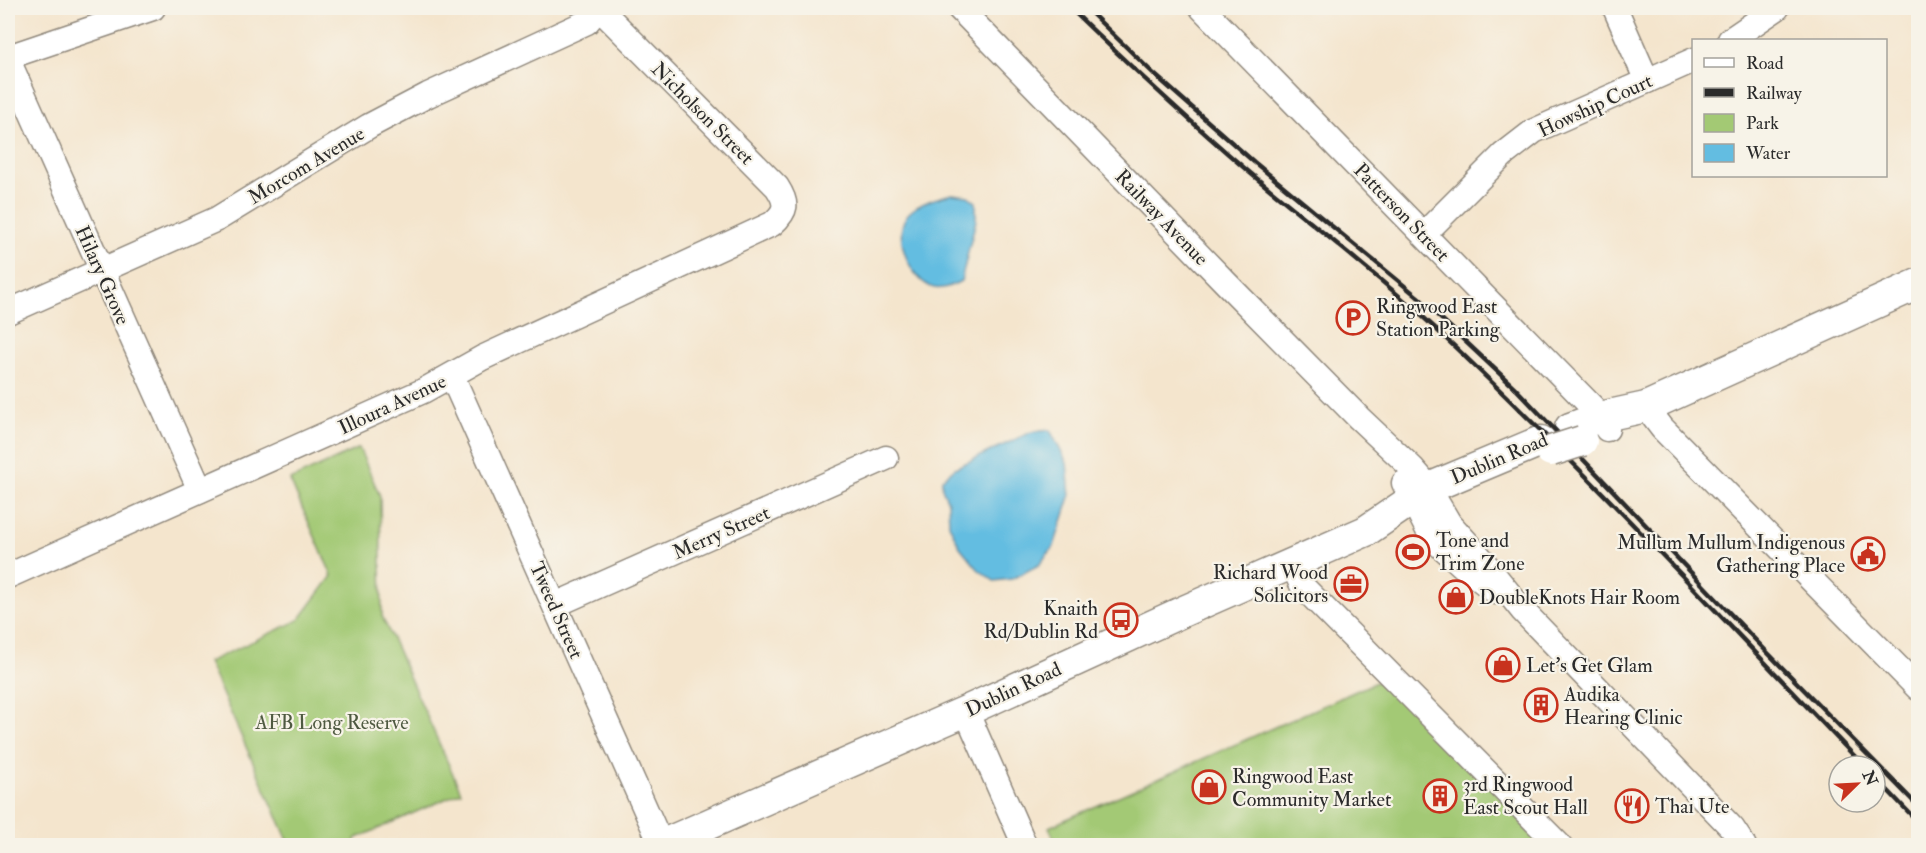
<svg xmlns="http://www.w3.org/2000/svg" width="1926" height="853" font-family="'IM FELL Double Pica',serif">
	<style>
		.green { fill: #a3c974; stroke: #677a50; stroke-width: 1.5 }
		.water { fill: #63bde1; stroke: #477486; stroke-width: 1.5 }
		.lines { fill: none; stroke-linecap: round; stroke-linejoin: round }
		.minor-casing { stroke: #90887c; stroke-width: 27 }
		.major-casing { stroke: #90887c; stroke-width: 33 }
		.minor { stroke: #fff; stroke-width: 24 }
		.major { stroke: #fff; stroke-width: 30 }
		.rail { stroke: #2b2b2b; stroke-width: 4.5 }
		.major-bridge-casing { stroke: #90887c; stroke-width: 33; stroke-linecap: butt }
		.major-bridge { stroke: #fff; stroke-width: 30 }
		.labels { text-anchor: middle; stroke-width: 4.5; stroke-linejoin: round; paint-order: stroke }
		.street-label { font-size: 20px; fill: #2b2b2b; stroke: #f7f3e8 }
		.poi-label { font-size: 20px; fill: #2b2b2b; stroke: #f7f3e8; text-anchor: start }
		.park-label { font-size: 20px; fill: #4f5a41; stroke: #f7f3e8 }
	</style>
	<rect width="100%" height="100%" fill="#f7f3e8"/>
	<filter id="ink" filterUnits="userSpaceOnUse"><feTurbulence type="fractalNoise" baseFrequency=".0167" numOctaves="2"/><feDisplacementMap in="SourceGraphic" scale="12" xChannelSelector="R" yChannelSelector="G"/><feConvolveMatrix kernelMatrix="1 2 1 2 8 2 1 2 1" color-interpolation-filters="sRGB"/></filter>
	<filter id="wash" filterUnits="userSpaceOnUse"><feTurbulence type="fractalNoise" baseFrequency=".008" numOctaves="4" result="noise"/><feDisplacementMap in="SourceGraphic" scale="24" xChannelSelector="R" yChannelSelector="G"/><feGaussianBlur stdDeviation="1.35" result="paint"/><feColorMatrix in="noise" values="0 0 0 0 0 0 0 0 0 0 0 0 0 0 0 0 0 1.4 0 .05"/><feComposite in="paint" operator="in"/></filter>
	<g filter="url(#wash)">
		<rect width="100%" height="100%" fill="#f4e5cd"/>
		<g class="green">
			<path d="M359,448L380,496L382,616L461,792L355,839L357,845H290L208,662L299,620L332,576L290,480Z"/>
			<path d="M1383,679L1552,845L1057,846L1049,827Z"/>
		</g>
		<g class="water">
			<path d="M952,194L968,196L976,202V220L961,281C953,285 943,290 934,288C910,281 890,232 909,213C920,202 938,198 952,194Z"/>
			<path d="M1050,430L1067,463L1070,497L1054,546L1039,565L1012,579L994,581L978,569L960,547L949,524L948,502L942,488V479L955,468L1031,432Z"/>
		</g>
	</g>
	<g filter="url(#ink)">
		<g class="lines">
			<g class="minor-casing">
				<g id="minor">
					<path d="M959,8L1226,283L1359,418L1412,468L1426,484L1449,523L1478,555L1523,611L1732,828L1744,846"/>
					<path d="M1202,8L1596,411L1607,429"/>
					<path d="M1615,8L1647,81"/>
					<path d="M1730,40L1777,8"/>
					<path d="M8,57L153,8"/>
					<path d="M8,60L200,490"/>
					<path d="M1424,234L1503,155L1534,131L1694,60"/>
					<path d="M8,312L217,219L369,126L428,95L587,22L599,8"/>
					<path d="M452,376L661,844"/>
					<path d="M1646,407L1662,428L1918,688"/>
					<path d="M1404,483L1432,538L1463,566L1496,592"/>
					<path d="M1292,564L1303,587L1560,846"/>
					<path d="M8,576L423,391L482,358L772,224C787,211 788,204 777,187L599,8"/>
					<path d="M555,605L886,458"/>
					<path d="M966,711L1025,846"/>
				</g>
			</g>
			<g class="major-casing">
				<g id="major">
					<path d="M1570,428L1600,417L1646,407L1918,284"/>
					<path d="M659,846L966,711L1184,611L1366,531L1429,488L1541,441"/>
				</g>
			</g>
			<use href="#minor" class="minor"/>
			<use href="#major" class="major"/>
			<g class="rail">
				<path d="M1070,8C1128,64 1187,119 1249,172C1311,224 1376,273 1435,328C1584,468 1722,619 1864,766"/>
				<path d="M1086,8L1154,74L1254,162L1418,297L1515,388L1766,651L1918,806"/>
				<path d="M1875,777L1918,822"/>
			</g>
			<g class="major-bridge-casing">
				<path id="major-bridge" d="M1551,451L1582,441"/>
			</g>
			<use href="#major-bridge" class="major-bridge"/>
		</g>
	</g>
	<defs>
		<g id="parking-ring" transform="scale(1.725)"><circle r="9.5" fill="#f7f3e8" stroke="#c8321e" stroke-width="1.5"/><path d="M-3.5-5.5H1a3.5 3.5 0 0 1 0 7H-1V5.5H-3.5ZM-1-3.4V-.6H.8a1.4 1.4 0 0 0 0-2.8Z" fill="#c8321e"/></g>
		<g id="stadium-ring" transform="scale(1.725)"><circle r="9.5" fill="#f7f3e8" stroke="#c8321e" stroke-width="1.5"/><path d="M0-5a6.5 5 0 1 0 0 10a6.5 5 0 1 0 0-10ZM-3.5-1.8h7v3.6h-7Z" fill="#c8321e"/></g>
		<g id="civic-ring" transform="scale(1.725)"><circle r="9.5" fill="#f7f3e8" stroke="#c8321e" stroke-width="1.5"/><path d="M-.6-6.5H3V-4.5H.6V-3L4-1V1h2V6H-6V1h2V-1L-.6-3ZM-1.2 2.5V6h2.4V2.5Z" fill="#c8321e"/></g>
		<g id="office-ring" transform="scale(1.725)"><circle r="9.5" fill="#f7f3e8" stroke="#c8321e" stroke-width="1.5"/><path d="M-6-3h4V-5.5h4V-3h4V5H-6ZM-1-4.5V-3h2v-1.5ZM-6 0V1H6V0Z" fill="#c8321e"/></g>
		<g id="shop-ring" transform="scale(1.725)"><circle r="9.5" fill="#f7f3e8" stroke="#c8321e" stroke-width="1.5"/><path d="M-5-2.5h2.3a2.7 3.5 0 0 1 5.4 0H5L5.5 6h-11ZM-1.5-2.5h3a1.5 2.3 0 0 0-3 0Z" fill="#c8321e"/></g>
		<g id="bus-ring" transform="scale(1.725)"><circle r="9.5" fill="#f7f3e8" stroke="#c8321e" stroke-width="1.5"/><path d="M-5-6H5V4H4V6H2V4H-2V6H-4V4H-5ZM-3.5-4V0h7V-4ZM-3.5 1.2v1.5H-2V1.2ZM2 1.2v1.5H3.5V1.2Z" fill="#c8321e"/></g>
		<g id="building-ring" transform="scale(1.725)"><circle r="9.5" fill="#f7f3e8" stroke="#c8321e" stroke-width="1.5"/><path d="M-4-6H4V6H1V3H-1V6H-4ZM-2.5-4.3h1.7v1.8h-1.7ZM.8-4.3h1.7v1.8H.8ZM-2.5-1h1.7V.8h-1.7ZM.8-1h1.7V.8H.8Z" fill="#c8321e"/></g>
		<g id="restaurant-ring" transform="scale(1.725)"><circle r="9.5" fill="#f7f3e8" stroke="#c8321e" stroke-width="1.5"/><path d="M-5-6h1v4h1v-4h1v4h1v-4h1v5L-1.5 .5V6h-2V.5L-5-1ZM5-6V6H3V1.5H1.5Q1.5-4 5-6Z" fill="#c8321e"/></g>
	</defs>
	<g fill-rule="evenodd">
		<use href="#parking-ring" x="1353" y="318"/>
		<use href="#stadium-ring" x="1413" y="552"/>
		<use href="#civic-ring" x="1868" y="554"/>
		<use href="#office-ring" x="1351" y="584"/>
		<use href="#shop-ring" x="1456" y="597"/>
		<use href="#bus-ring" x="1121" y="620"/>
		<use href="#shop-ring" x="1503" y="665"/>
		<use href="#building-ring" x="1541" y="705"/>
		<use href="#shop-ring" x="1209" y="787"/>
		<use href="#building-ring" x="1440" y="796"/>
		<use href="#restaurant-ring" x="1632" y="806"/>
	</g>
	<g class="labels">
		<g class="street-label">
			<text transform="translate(1595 105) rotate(-25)" y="7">Howship Court</text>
			<text transform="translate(703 113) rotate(45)" y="7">Nicholson Street</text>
			<text transform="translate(306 165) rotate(-31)" y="7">Morcom Avenue</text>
			<text transform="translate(1402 212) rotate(46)" y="7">Patterson Street</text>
			<text transform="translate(1162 217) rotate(46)" y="7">Railway Avenue</text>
			<text transform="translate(103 275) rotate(66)" y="7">Hilary Grove</text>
			<text transform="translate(392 404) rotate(-25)" y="7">Illoura Avenue</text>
			<text transform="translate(1499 458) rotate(-23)" y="7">Dublin Road</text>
			<text transform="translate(721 532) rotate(-24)" y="7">Merry Street</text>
			<text transform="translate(557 610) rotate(66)" y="7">Tweed Street</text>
			<text transform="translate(1013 689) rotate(-25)" y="7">Dublin Road</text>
		</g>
		<g class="poi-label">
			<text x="1376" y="313">Ringwood East<tspan x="1376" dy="23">Station Parking</tspan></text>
			<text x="1436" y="547">Tone and<tspan x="1436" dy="23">Trim Zone</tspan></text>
			<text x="1845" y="549" text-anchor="end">Mullum Mullum Indigenous<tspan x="1845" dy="23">Gathering Place</tspan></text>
			<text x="1328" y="579" text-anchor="end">Richard Wood<tspan x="1328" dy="23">Solicitors</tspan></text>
			<text x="1479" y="604">DoubleKnots Hair Room</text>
			<text x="1098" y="615" text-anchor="end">Knaith<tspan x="1098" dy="23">Rd/Dublin Rd</tspan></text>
			<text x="1526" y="672">Let's Get Glam</text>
			<text x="1564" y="701">Audika<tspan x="1564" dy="23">Hearing Clinic</tspan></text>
			<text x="1232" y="783">Ringwood East<tspan x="1232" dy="23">Community Market</tspan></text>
			<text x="1463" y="791">3rd Ringwood<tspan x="1463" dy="23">East Scout Hall</tspan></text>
			<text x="1655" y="813">Thai Ute</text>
		</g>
		<g class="park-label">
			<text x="332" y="729">AFB Long Reserve</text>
		</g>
	</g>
	<rect width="1926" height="853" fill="none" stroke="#f7f3e8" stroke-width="30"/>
	<rect x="1692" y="39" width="195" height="138" fill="#f7f3e8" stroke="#a5a39c" stroke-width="1.5"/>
	<rect x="1704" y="58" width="30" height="9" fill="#ffffff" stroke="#a5a39c" stroke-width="1.5"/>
	<text x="1746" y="69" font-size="18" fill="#2b2b2b">Road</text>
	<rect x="1704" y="88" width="30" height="9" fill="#2b2b2b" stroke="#a5a39c" stroke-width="1.5"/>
	<text x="1746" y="99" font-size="18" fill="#2b2b2b">Railway</text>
	<rect x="1704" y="114" width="30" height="18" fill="#a3c974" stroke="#a5a39c" stroke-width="1.5"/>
	<text x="1746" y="129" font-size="18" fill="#2b2b2b">Park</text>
	<rect x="1704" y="144" width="30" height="18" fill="#63bde1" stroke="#a5a39c" stroke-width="1.5"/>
	<text x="1746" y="159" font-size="18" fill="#2b2b2b">Water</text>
	<g transform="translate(1857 784) rotate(66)"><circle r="28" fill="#f7f3e8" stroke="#a5a39c" stroke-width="1.5"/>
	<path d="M0-4.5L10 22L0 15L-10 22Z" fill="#c8321e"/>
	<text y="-9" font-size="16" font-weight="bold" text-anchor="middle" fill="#2b2b2b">N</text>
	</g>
</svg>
